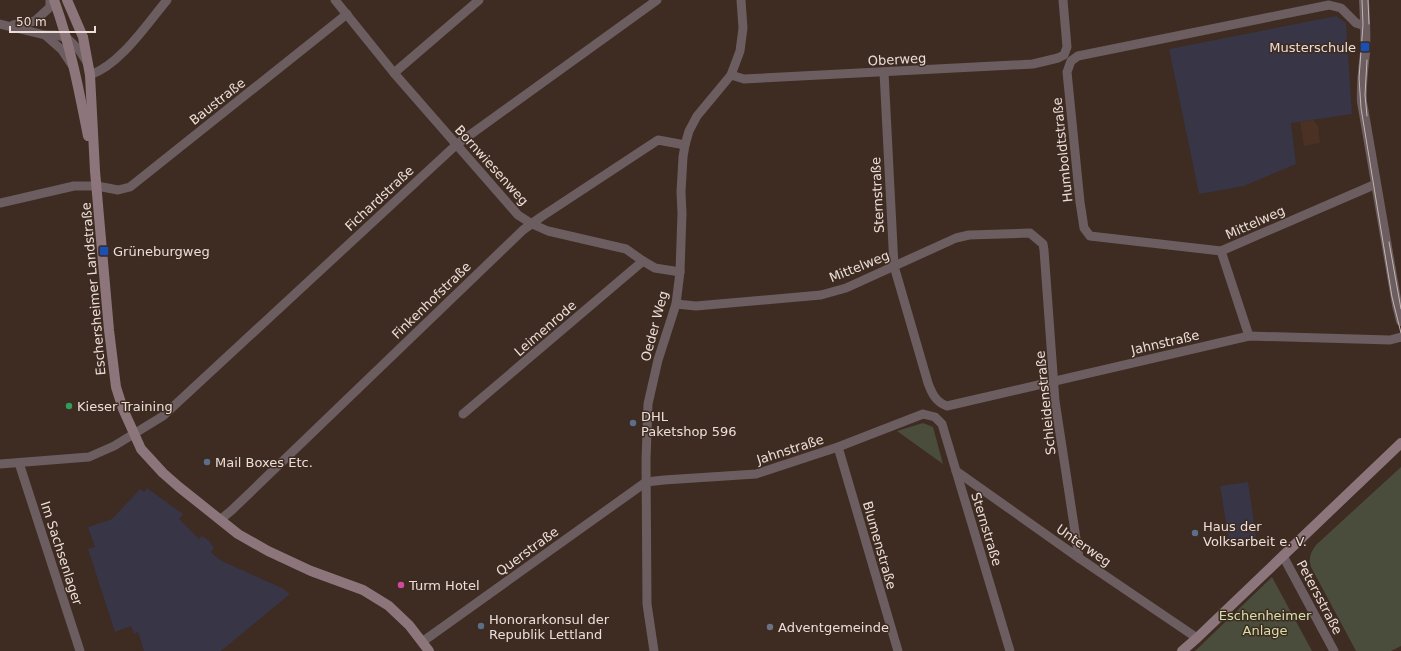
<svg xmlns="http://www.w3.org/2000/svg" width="1401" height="651" font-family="'DejaVu Sans',sans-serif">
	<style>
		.built { fill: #4b3124 }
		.education { fill: #373546 }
		.green { fill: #4a4d3c }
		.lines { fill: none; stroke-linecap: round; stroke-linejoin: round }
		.minor { stroke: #6b5d60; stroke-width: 9 }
		.tertiary { stroke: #6b5d60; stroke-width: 10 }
		.secondary { stroke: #8c767b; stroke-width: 10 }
		.tram { stroke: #c4b6af; stroke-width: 1 }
		.transit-dot { fill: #1a4fb4; stroke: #3e2b21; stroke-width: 1.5 }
		.leisure-dot { fill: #2e9e5b; stroke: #3e2b21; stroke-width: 1.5 }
		.service-dot { fill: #5c6f8a; stroke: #3e2b21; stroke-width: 1.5 }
		.hotel-dot { fill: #d1479c; stroke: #3e2b21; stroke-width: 1.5 }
		.worship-dot { fill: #6b7280; stroke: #3e2b21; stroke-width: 1.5 }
		.labels { text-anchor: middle; stroke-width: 3; stroke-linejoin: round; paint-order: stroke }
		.poi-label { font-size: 13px; fill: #ebded8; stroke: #3e2b21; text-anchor: start }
		.street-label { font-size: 13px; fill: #ebded8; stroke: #3e2b21 }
		.park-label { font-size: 13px; fill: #d5e0a9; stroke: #3e2b21 }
	</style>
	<rect width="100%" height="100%" fill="#3e2b21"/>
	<path class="built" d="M1313,120L1318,126L1320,143L1304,146L1300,122Z"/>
	<g class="education">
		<path d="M1336,16L1346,23L1352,114L1291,123L1296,164L1244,186L1199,194L1169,49Z"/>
		<path d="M1248,482L1256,537L1229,541L1220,486Z"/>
		<path d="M147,488L183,514L179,519L199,539L202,536L209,541L214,548L211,552L214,555L222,561L282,588L290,594L221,651H144L138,632L134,634L131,626L115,632L88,549L95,547L88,527L112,519L140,489L144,492Z"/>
	</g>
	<g class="green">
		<path d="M923,423L933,427L943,464L897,431Z"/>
		<path d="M1401,467V646L1391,651H1356L1311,567C1308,558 1311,552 1316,545Z"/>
		<path d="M1272,577L1312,651H1195Z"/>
	</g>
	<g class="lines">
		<g class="minor">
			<path d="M335,0L394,73L518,215L532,224L548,231L626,249L643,261L655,268L680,272"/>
			<path d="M0,24L45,35H56L67,38L80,51L87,62"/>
			<path d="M13,25L35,21L50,7V0"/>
			<path d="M1365,26L1356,23L1341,8L1329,5L1078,56L1071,61L1067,72L1080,202L1084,228L1090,236L1221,251L1376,184"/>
			<path d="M45,35L62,50L72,65"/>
			<path d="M884,72L894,266L928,383C932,394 936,402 947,406L1249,336L1390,340L1401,337"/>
			<path d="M394,73L479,0"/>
			<path d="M90,75C120,65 147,24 167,0"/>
			<path d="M731,75L744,79L1033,64L1058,58L1064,55L1067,47L1063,0"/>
			<path d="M0,203L74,186H97L118,190L130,187L347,14"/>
			<path d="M1221,251L1249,336"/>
			<path d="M676,304L696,306L821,295L846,288L956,238L969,235L1030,233L1043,244L1044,250L1055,401L1079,558"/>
			<path d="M463,414L643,261"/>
			<path d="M838,447L898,651"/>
			<path d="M19,463L80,651"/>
			<path d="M0,464L89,457L114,446L163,416L456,145L657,0"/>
			<path d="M956,471L1079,558L1197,638"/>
			<path d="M220,520L232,510L523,230L541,217L658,140L685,145"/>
			<path d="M1283,556L1334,651"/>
			<path d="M422,642L646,482L664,480L756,474L838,447L923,414L935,417L942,424L1010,651"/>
			<path d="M654,651L647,604L646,460L648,404L658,360L676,304L680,272L682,213L681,192L683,157L685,145L689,131L697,116L731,75L740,51L743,28L741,0"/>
		</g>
		<path class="tertiary" d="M1364,0C1365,18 1366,35 1365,53C1363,70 1361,86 1362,102L1397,305L1401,321"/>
		<g class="secondary">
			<path d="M54,0C70,44 79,90 88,136"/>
			<path d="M67,0L83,37L90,75L95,171L109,330L116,387L123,409L141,449L163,473L179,487L238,534L268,551L311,571L363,590L389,606L409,625L429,651"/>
			<path d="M1182,651L1197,638L1401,443"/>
		</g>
		<g class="tram">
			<path d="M1362,0L1363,25L1359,78L1361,108L1392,297L1401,333"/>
			<path d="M1368,0L1369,24"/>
			<path d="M1367,60L1365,95L1367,116"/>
			<path d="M1389,242L1401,309"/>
		</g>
	</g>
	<g class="transit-dot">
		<rect x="1360" y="42" width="10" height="10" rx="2"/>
		<rect x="99" y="246" width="10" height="10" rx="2"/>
	</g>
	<circle class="leisure-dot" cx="69" cy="406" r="4"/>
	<g class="service-dot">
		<circle cx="633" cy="423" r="4"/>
		<circle cx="207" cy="462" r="4"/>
		<circle cx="1195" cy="533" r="4"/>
		<circle cx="481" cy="626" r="4"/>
	</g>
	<circle class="hotel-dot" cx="401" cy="585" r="4"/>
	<circle class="worship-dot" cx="770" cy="627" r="4"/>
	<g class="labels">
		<g class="poi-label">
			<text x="1356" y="52" text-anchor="end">Musterschule</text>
			<text x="113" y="256">Grüneburgweg</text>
			<text x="77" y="411">Kieser Training</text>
			<text x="641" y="421">DHL<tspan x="641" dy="15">Paketshop 596</tspan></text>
			<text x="215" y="467">Mail Boxes Etc.</text>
			<text x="1203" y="531">Haus der<tspan x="1203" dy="15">Volksarbeit e. V.</tspan></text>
			<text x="409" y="590">Turm Hotel</text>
			<text x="489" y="624">Honorarkonsul der<tspan x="489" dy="15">Republik Lettland</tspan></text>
			<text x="778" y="632">Adventgemeinde</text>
		</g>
		<g class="street-label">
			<text transform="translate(897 59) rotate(-3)" y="5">Oberweg</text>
			<text transform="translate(217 101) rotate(-38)" y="5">Baustraße</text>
			<text transform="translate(1062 150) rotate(-96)" y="5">Humboldtstraße</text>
			<text transform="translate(492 165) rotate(48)" y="5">Bornwiesenweg</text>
			<text transform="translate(877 195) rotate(-93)" y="5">Sternstraße</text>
			<text transform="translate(379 198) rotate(-43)" y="5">Fichardstraße</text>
			<text transform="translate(1255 222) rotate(-24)" y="5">Mittelweg</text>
			<text transform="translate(859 266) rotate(-22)" y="5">Mittelweg</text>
			<text transform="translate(93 289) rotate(-95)" y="5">Eschersheimer Landstraße</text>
			<text transform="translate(431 300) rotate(-44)" y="5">Finkenhofstraße</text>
			<text transform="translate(654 326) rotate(-75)" y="5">Oeder Weg</text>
			<text transform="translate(545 328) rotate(-41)" y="5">Leimenrode</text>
			<text transform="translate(1165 342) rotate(-13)" y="5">Jahnstraße</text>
			<text transform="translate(1045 403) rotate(-96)" y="5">Schleidenstraße</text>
			<text transform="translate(790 449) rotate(-18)" y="5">Jahnstraße</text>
			<text transform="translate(987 529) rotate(73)" y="5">Sternstraße</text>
			<text transform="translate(880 545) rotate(74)" y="5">Blumenstraße</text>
			<text transform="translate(1084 545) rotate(35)" y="5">Unterweg</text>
			<text transform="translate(527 551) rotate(-36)" y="5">Querstraße</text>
			<text transform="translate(62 553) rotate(72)" y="5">Im Sachsenlager</text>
			<text transform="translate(1320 597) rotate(62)" y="5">Petersstraße</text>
		</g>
		<g class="park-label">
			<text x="1265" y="620">Eschenheimer<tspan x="1265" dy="15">Anlage</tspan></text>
		</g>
	</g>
	<path d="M10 26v6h85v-6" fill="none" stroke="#ebded8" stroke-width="2"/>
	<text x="16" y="26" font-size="12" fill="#ebded8" stroke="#3e2b21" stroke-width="3" paint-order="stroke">50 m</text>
</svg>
